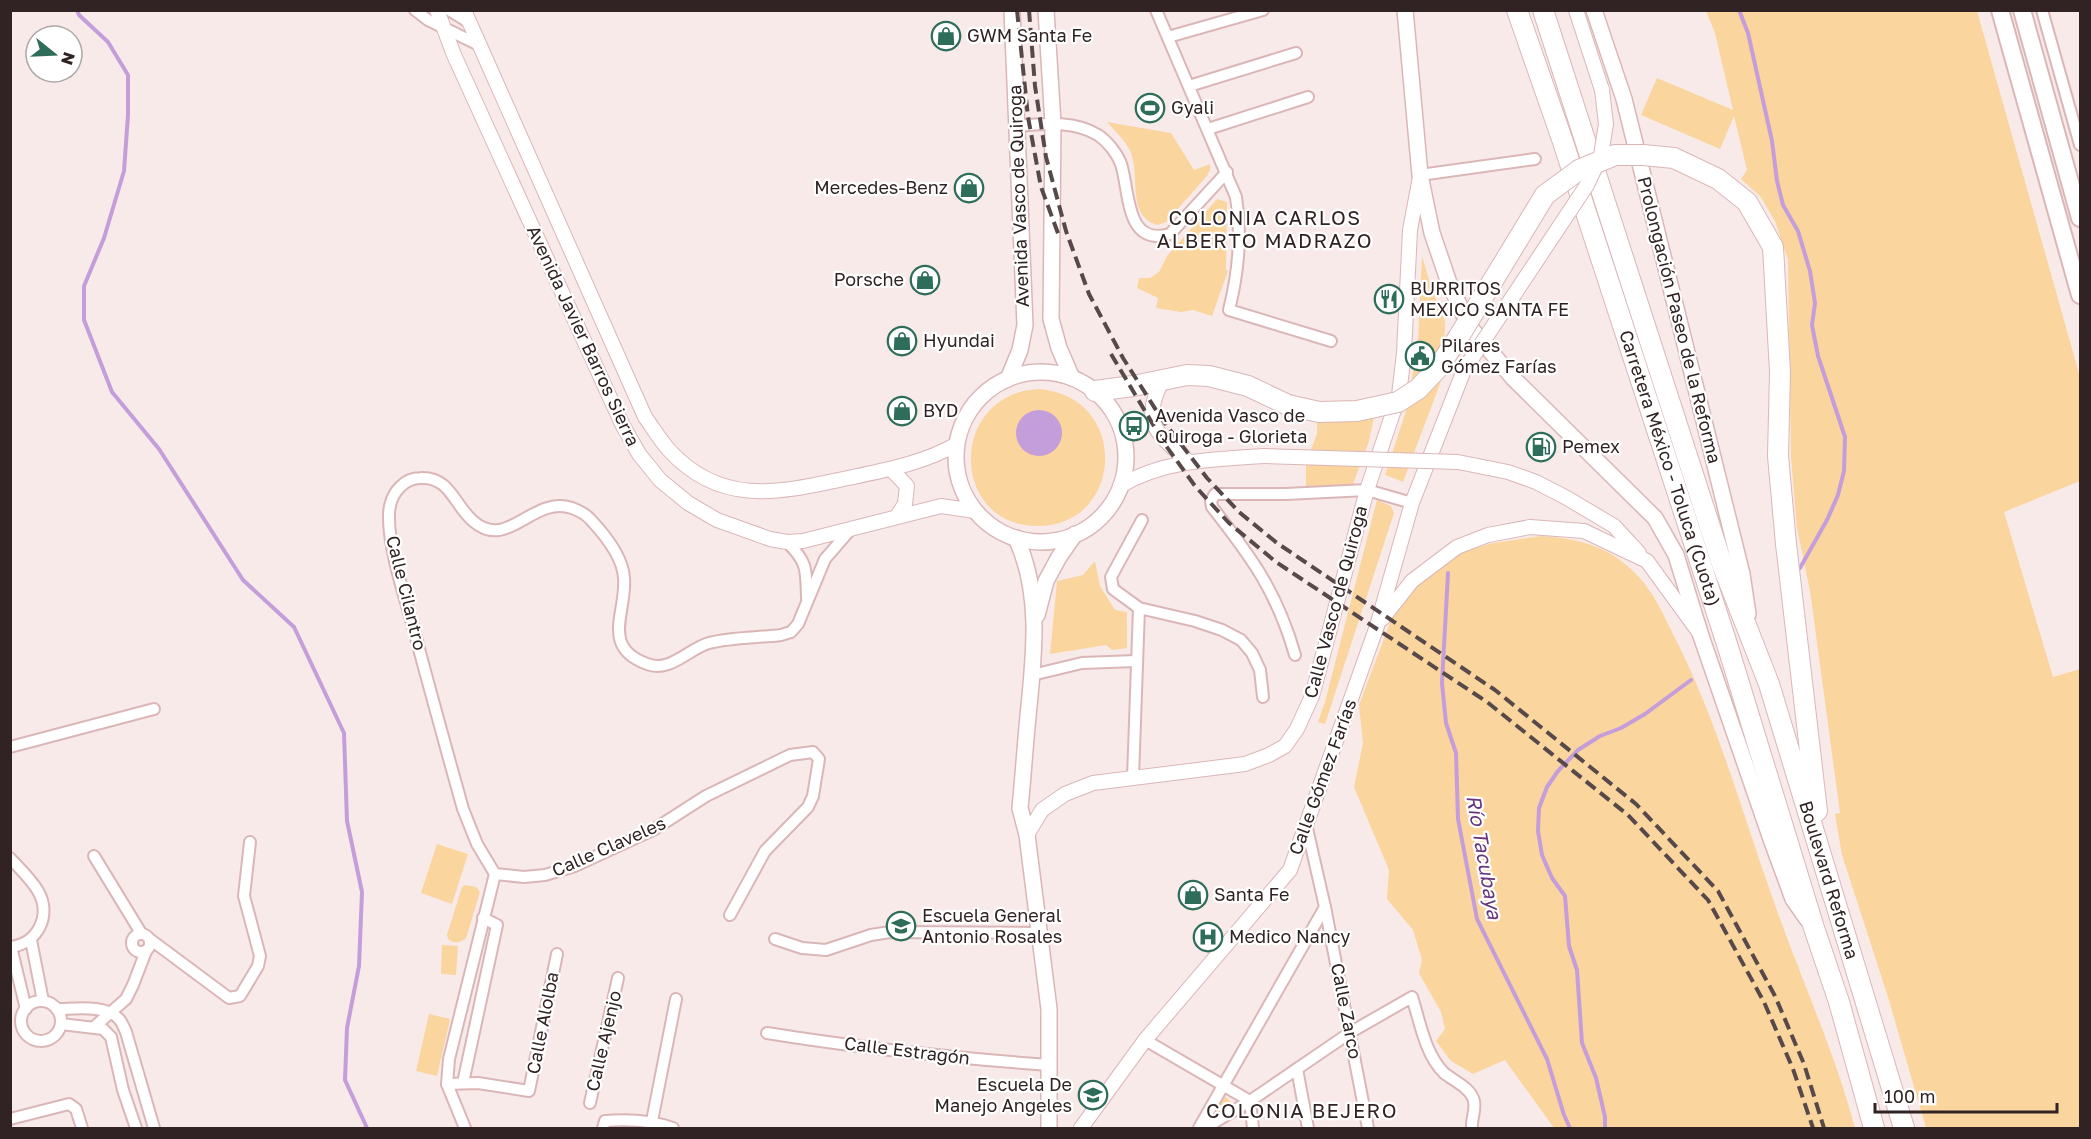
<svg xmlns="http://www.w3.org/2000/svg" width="2091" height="1139" font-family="'Golos Text',sans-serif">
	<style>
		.green { fill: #fad59d }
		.water { fill: #c49eda }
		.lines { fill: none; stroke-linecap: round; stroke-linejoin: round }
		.stream { stroke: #c49eda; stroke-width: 4 }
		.minor-casing { stroke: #dbb6b7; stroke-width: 14 }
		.tertiary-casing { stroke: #dbb6b7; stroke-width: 16 }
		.secondary-casing { stroke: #dbb6b7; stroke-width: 18 }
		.primary-casing { stroke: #dbb6b7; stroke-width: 20 }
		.motorway-casing { stroke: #dbb6b7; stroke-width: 22 }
		.minor { stroke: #fff; stroke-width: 10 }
		.tertiary { stroke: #fff; stroke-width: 14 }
		.secondary { stroke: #fff; stroke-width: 15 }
		.primary { stroke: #fff; stroke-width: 16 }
		.motorway { stroke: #fff; stroke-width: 20 }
		.rail { stroke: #57494a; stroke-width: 4; stroke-dasharray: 12 6; stroke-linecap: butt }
		.tertiary-bridge-casing { stroke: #dbb6b7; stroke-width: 16; stroke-linecap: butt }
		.motorway-bridge-casing { stroke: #dbb6b7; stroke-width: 22; stroke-linecap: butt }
		.tertiary-bridge { stroke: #fff; stroke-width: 14 }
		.motorway-bridge { stroke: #fff; stroke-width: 20 }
		.labels { text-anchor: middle; stroke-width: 4.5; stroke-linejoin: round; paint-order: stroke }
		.poi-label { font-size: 18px; fill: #312324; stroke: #fff; text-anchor: start }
		.street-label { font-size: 18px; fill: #312324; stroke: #fff }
		.neighbourhood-label { font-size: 20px; letter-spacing: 1.5px; fill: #312324; stroke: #fff }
		.water-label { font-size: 20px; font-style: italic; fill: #66367e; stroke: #fff }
	</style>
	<rect width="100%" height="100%" fill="#f9eaea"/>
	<g class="green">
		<path d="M1706,11H1977L2080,377V481L2004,512L2053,677L2080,669V1128H1926L1888,997L1842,855L1835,814L1840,813L1810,591L1797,528L1791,458L1788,260L1775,221L1760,196L1741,179L1747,170L1734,116L1720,149L1641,115L1657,78L1733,110L1715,33Z"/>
		<path d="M1107,122L1171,133L1194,170L1210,164V170L1207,176L1166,222L1158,225C1126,217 1141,175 1130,151C1125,140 1115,131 1107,122Z"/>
		<path d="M1217,199L1227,202L1226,270L1228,271L1212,316L1193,310L1181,312L1156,308L1158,298L1137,288L1139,278H1150L1159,272L1167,256Z"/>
		<path d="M1422,256L1432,290L1445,321L1444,373L1403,482L1385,475L1407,408L1418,342Z"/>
		<path d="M1040,389C1132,398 1123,528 1036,526C948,524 949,392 1040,389Z"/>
		<path d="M1378,398L1369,441L1353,484L1306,487V462L1317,434V415Z"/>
		<path d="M1377,500L1391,506L1394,513L1325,724L1318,722L1325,702Z"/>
		<path d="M1541,536C1580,539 1610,546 1638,576C1654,593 1663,614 1673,634C1717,719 1742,813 1774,902C1800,977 1835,1052 1855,1128H1554L1505,1060L1473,1074L1451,1061L1436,1041L1445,1029L1441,1012L1419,973L1422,960L1413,930L1387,899L1389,870L1354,787L1363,743L1359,705L1391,620L1410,592L1460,553L1493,543Z"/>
		<path d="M1095,561L1100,586L1115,610L1127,612V648L1112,650L1106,645L1050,654L1057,581L1083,575Z"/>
		<path d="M437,844L468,854L452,904L421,893Z"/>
		<path d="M465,885L476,887L480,892L466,938C460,943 454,944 448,939L447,935L462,887Z"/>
		<path d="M442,945L458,946L456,975L441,974Z"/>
		<path d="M429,1014L450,1019L437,1076L416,1071Z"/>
		<path d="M1222,1094L1236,1106L1218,1118L1210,1112Z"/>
	</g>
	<circle class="water" cx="1039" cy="433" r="23"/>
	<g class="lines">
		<g class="stream">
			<path d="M77,10L79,15L108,42L128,75V115L124,171L104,238L84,286V320L112,392L159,449L243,580L294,627L344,733L347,821L362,892L359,966L347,1028L345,1080L367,1128"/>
			<path d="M1739,10L1748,33L1772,141L1777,181L1783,205L1798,231L1810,271L1815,303L1812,325L1818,356L1845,437L1844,471L1838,495L1827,520L1800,568"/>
			<path d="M1448,573L1442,683L1446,723L1456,753L1458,819L1477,919L1547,1059L1564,1115L1570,1128"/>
			<path d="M1605,1128V1117L1596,1078L1582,1043L1577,970L1569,946L1565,896L1552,878L1542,855L1538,831L1539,808L1547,787L1558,771L1578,750L1600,736L1621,728L1645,714L1691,680"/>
		</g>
		<g class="minor-casing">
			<g id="minor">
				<path d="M415,10L428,20L479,45"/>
				<path d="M449,10L470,23"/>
				<path d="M1156,10L1236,197C1242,234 1238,274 1229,310L1331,341"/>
				<path d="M2042,10L2080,145"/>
				<path d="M1168,37L1263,10"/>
				<path d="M1189,86L1296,53"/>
				<path d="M1016,126C1043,124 1073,120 1098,135C1107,141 1117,153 1121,164C1130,192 1125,247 1170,234L1227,172"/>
				<path d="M1208,129L1308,97"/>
				<path d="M1420,175L1535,159"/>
				<path d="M1142,520L1111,577L1113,589L1139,608L1195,621L1222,630L1241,640L1252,653L1260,670L1263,697"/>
				<path d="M787,542C808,563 806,569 807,598"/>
				<path d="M1295,655C1277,592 1252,558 1212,507L1211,501L1215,494H1286L1367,490L1412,503"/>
				<path d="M1032,675L1082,663L1136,661"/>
				<path d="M10,747L154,709"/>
				<path d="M1133,778L1139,608"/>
				<path d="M1306,824L1325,907L1368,1128"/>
				<path d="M94,856L141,933"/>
				<path d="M10,858C19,868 31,879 38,891C52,915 38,944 10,947"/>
				<path d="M495,874L477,844L463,809C446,748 429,687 413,626C404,595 388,546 389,515C389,505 393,494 400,487C406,481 413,478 420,478C450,476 454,505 473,521C508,552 532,495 572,508C580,511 586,514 591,520C605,535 623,558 624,578C627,612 600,647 647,664C670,673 688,649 709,643C732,637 757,638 781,635L791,632L798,624L825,559L851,529"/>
				<path d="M495,874L524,877L545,875L575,866L653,830L706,796L790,755L813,752L819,759L813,796L808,807L765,851L730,915"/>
				<circle cx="141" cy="943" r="9"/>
				<path d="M775,939L802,948L826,950L871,935L890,932L1038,933"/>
				<path d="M31,940L43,1001"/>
				<path d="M151,940L229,998L240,996L258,966L260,956L244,896L250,842"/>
				<path d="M11,947L26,1009"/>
				<circle cx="41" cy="1021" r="20"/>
				<path d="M57,1009C74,1009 106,1004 119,1019C122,1022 124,1028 126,1032L154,1128"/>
				<path d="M61,1024L103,1029L111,1037L123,1090L136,1128"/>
				<path d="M94,1027L126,999L133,985L146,951"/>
				<path d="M767,1033C860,1048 954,1058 1049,1065"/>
				<path d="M1145,1040L1250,1101L1253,1128"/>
				<path d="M1297,1069L1308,1128"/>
				<path d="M463,1083L497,925L483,918"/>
				<path d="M447,1084L478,1083L529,1091L557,954"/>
				<path d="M590,1103L618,978"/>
				<path d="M10,1119L69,1104L76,1109L82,1128"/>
				<path d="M652,1121L676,999"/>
				<path d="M465,1128L447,1084L449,1059L495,874"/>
				<path d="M603,1128L605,1121C629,1119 650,1120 673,1128"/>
				<path d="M1199,1128L1325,907"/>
				<path d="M1205,1128L1250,1101L1351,1032L1412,997C1420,1022 1425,1054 1444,1073C1454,1081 1471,1088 1474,1101C1476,1111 1471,1119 1472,1128"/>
			</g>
		</g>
		<g class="tertiary-casing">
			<g id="tertiary">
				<path d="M437,10L454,55L622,424L639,454L660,480L688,503L717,520L770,539L787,542L803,541L941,506L975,511"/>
				<path d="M464,10L645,417C653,428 660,440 669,450C722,508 782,492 848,478C886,470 924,463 957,444"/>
				<path d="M1576,10L1602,90"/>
				<path d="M1163,379C1140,423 1156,433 1189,462"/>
				<path d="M891,469L907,486L905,504L897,516"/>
				<path d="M1120,486C1163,460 1214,459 1263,456"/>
				<path d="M1567,498L1614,526L1639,553"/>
				<path d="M1382,619L1412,581L1457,547L1488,535L1530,527L1584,531L1647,561L1698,631"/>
				<path d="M1027,835L1042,810L1065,794L1093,783L1245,764L1269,755L1285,746L1297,729L1312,696L1367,490L1399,395L1404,353L1410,230L1420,177"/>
				<path d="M1081,1128L1145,1040L1290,870L1377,626L1412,503L1464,370"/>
			</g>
		</g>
		<g class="secondary-casing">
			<g id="secondary">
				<path d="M1046,10L1053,124L1051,319L1059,348L1072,378"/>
				<path d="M1405,10L1420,175L1432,233L1449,283L1469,326L1513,378L1655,518L1676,555L1701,636L1771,839L1793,899L1807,919"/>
				<path d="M1594,10L1624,99L1742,574L1748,614"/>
				<circle cx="1041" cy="457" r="85"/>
				<path d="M1008,379L1020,350L1025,325L1012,10"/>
				<path d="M1016,538C1042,594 1034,656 1028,716C1025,747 1023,778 1020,808L1027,835L1049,1009V1128"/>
				<path d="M1037,615L1046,581L1059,557L1075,534"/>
			</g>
		</g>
		<g class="primary-casing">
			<g id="primary">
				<path d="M2000,10L2080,295"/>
				<path d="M2022,10L2080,218"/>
			</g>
		</g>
		<g class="motorway-casing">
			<g id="motorway">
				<path id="s1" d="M1517,10L1562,139L1727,644L1814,928L1839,1002L1874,1128"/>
				<path id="s2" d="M1543,10L1722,564L1769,684L1904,1128"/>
				<path d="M1095,391L1133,386L1187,375L1209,376L1248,386L1288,405"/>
				<path d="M1786,544L1817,811"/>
			</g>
		</g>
		<use href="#minor" class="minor"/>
		<use href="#tertiary" class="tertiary"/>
		<use href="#secondary" class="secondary"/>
		<use href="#primary" class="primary"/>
		<use href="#motorway" class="motorway"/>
		<g class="rail">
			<path d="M1017,10L1028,117L1041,187L1059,236"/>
			<path d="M1029,10L1035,86L1046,157L1066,231L1089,294L1123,358L1161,418L1207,478L1239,512L1277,543L1495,690L1636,804L1718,891L1775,996L1804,1064L1824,1128"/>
			<path d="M1111,354L1164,443L1195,486L1229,523L1276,562L1487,702L1628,815L1708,900L1764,1002L1793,1069L1813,1128"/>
		</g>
		<g class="tertiary-bridge-casing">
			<g id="tertiary-bridge">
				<path d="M1464,370L1587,185L1601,155L1606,124L1602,90"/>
				<path d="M1263,456L1458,462L1508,472L1536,482L1567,498"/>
			</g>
		</g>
		<g class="motorway-bridge-casing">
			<path id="motorway-bridge" d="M1288,405L1319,412L1357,411L1398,402L1418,389L1437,369L1458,338L1545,195L1579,170L1615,155H1643L1674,158L1718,179L1747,202L1773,247L1780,372L1778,456L1786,544"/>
		</g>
		<use href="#tertiary-bridge" class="tertiary-bridge"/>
		<use href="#motorway-bridge" class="motorway-bridge"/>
	</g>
	<defs>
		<g id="shop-ring" transform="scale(1.5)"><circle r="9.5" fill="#fff" stroke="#2e6d5a" stroke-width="1.5"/><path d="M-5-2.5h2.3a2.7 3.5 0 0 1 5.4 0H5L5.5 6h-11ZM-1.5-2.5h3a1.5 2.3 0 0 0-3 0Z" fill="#2e6d5a"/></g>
		<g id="stadium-ring" transform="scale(1.5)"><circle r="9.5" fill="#fff" stroke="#2e6d5a" stroke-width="1.5"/><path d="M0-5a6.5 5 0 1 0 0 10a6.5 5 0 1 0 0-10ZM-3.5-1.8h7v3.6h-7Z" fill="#2e6d5a"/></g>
		<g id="restaurant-ring" transform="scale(1.5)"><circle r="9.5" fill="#fff" stroke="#2e6d5a" stroke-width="1.5"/><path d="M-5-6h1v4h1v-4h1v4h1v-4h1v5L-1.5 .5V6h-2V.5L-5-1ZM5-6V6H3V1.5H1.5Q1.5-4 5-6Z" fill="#2e6d5a"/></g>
		<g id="civic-ring" transform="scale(1.5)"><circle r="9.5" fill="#fff" stroke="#2e6d5a" stroke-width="1.5"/><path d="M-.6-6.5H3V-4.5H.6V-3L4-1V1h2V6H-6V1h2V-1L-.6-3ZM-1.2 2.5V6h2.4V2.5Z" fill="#2e6d5a"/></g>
		<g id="bus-ring" transform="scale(1.5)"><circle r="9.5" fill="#fff" stroke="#2e6d5a" stroke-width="1.5"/><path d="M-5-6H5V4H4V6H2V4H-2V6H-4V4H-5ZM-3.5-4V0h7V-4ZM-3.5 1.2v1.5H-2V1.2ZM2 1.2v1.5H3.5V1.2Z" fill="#2e6d5a"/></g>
		<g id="fuel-ring" transform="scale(1.5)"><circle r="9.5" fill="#fff" stroke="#2e6d5a" stroke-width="1.5"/><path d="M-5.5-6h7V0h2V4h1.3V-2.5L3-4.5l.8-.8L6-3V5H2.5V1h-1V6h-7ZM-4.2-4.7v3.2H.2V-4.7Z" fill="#2e6d5a"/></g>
		<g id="school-ring" transform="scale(1.5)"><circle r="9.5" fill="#fff" stroke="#2e6d5a" stroke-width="1.5"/><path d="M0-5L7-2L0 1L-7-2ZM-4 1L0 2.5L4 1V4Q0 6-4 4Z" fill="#2e6d5a"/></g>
		<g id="hospital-ring" transform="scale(1.5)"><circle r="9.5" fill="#fff" stroke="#2e6d5a" stroke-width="1.5"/><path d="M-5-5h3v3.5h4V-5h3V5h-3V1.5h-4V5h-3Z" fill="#2e6d5a"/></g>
	</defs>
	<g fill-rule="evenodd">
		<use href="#shop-ring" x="946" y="36"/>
		<use href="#stadium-ring" x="1150" y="108"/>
		<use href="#shop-ring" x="969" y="188"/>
		<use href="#shop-ring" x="925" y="280"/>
		<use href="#restaurant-ring" x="1389" y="299"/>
		<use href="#shop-ring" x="902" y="341"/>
		<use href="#civic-ring" x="1420" y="356"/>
		<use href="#shop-ring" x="902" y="411"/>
		<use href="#bus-ring" x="1134" y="426"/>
		<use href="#fuel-ring" x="1541" y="447"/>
		<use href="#shop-ring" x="1193" y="895"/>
		<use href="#school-ring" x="901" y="926"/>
		<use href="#hospital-ring" x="1208" y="937"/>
		<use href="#school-ring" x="1093" y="1095"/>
	</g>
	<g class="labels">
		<g class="poi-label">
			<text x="967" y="42">GWM Santa Fe</text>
			<text x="1171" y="114">Gyali</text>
			<text x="948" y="194" text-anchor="end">Mercedes-Benz</text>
			<text x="904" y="286" text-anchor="end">Porsche</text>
			<text x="1410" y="295">BURRITOS<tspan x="1410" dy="21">MEXICO SANTA FE</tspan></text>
			<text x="923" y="347">Hyundai</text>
			<text x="1441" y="352">Pilares<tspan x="1441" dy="21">Gómez Farías</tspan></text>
			<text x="923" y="417">BYD</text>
			<text x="1155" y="422">Avenida Vasco de<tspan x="1155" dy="21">Quiroga - Glorieta</tspan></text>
			<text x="1562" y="453">Pemex</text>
			<text x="1214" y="901">Santa Fe</text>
			<text x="922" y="922">Escuela General<tspan x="922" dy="21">Antonio Rosales</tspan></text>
			<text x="1229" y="943">Medico Nancy</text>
			<text x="1072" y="1091" text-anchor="end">Escuela De<tspan x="1072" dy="21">Manejo Angeles</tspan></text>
		</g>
		<g class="street-label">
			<text transform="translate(1019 196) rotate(-92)" y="6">Avenida Vasco de Quiroga</text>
			<text transform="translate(1679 320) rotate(76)" y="6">Prolongación Paseo de la Reforma</text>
			<text transform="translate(583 336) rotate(65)" y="6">Avenida Javier Barros Sierra</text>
			<text dy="6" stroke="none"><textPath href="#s1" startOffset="483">Carretera México - Toluca (Cuota)</textPath></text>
			<text transform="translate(406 593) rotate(76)" y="6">Calle Cilantro</text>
			<text transform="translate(1336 602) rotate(-75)" y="6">Calle Vasco de Quiroga</text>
			<text transform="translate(1323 777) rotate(-70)" y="6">Calle Gómez Farías</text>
			<text transform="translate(609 847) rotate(-24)" y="6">Calle Claveles</text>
			<text dy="6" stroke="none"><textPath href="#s2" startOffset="916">Boulevard Reforma</textPath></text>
			<text transform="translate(1346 1011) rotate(79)" y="6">Calle Zarco</text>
			<text transform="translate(543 1023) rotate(-79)" y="6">Calle Alolba</text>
			<text transform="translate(604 1041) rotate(-77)" y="6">Calle Ajenjo</text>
			<text transform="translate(907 1051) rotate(7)" y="6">Calle Estragón</text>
		</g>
		<g class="neighbourhood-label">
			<text x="1265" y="225">COLONIA CARLOS<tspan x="1265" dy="23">ALBERTO MADRAZO</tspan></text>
			<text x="1302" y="1118">COLONIA BEJERO</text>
		</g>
		<g class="water-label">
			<text transform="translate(1484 857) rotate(80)" y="7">Río Tacubaya</text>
		</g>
	</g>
	<rect width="2091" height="1139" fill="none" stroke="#312324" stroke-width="24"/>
	<g transform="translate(54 54) rotate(108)"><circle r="28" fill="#ffffff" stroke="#ada7a7" stroke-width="1.5"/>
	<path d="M0-4.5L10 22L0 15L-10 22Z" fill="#2e6d5a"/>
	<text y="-9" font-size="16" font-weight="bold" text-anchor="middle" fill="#312324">N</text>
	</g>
	<path d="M1875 1103v9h182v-9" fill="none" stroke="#312324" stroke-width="3"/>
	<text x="1884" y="1103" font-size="18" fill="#312324" stroke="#ffffff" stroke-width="4.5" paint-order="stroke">100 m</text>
</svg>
